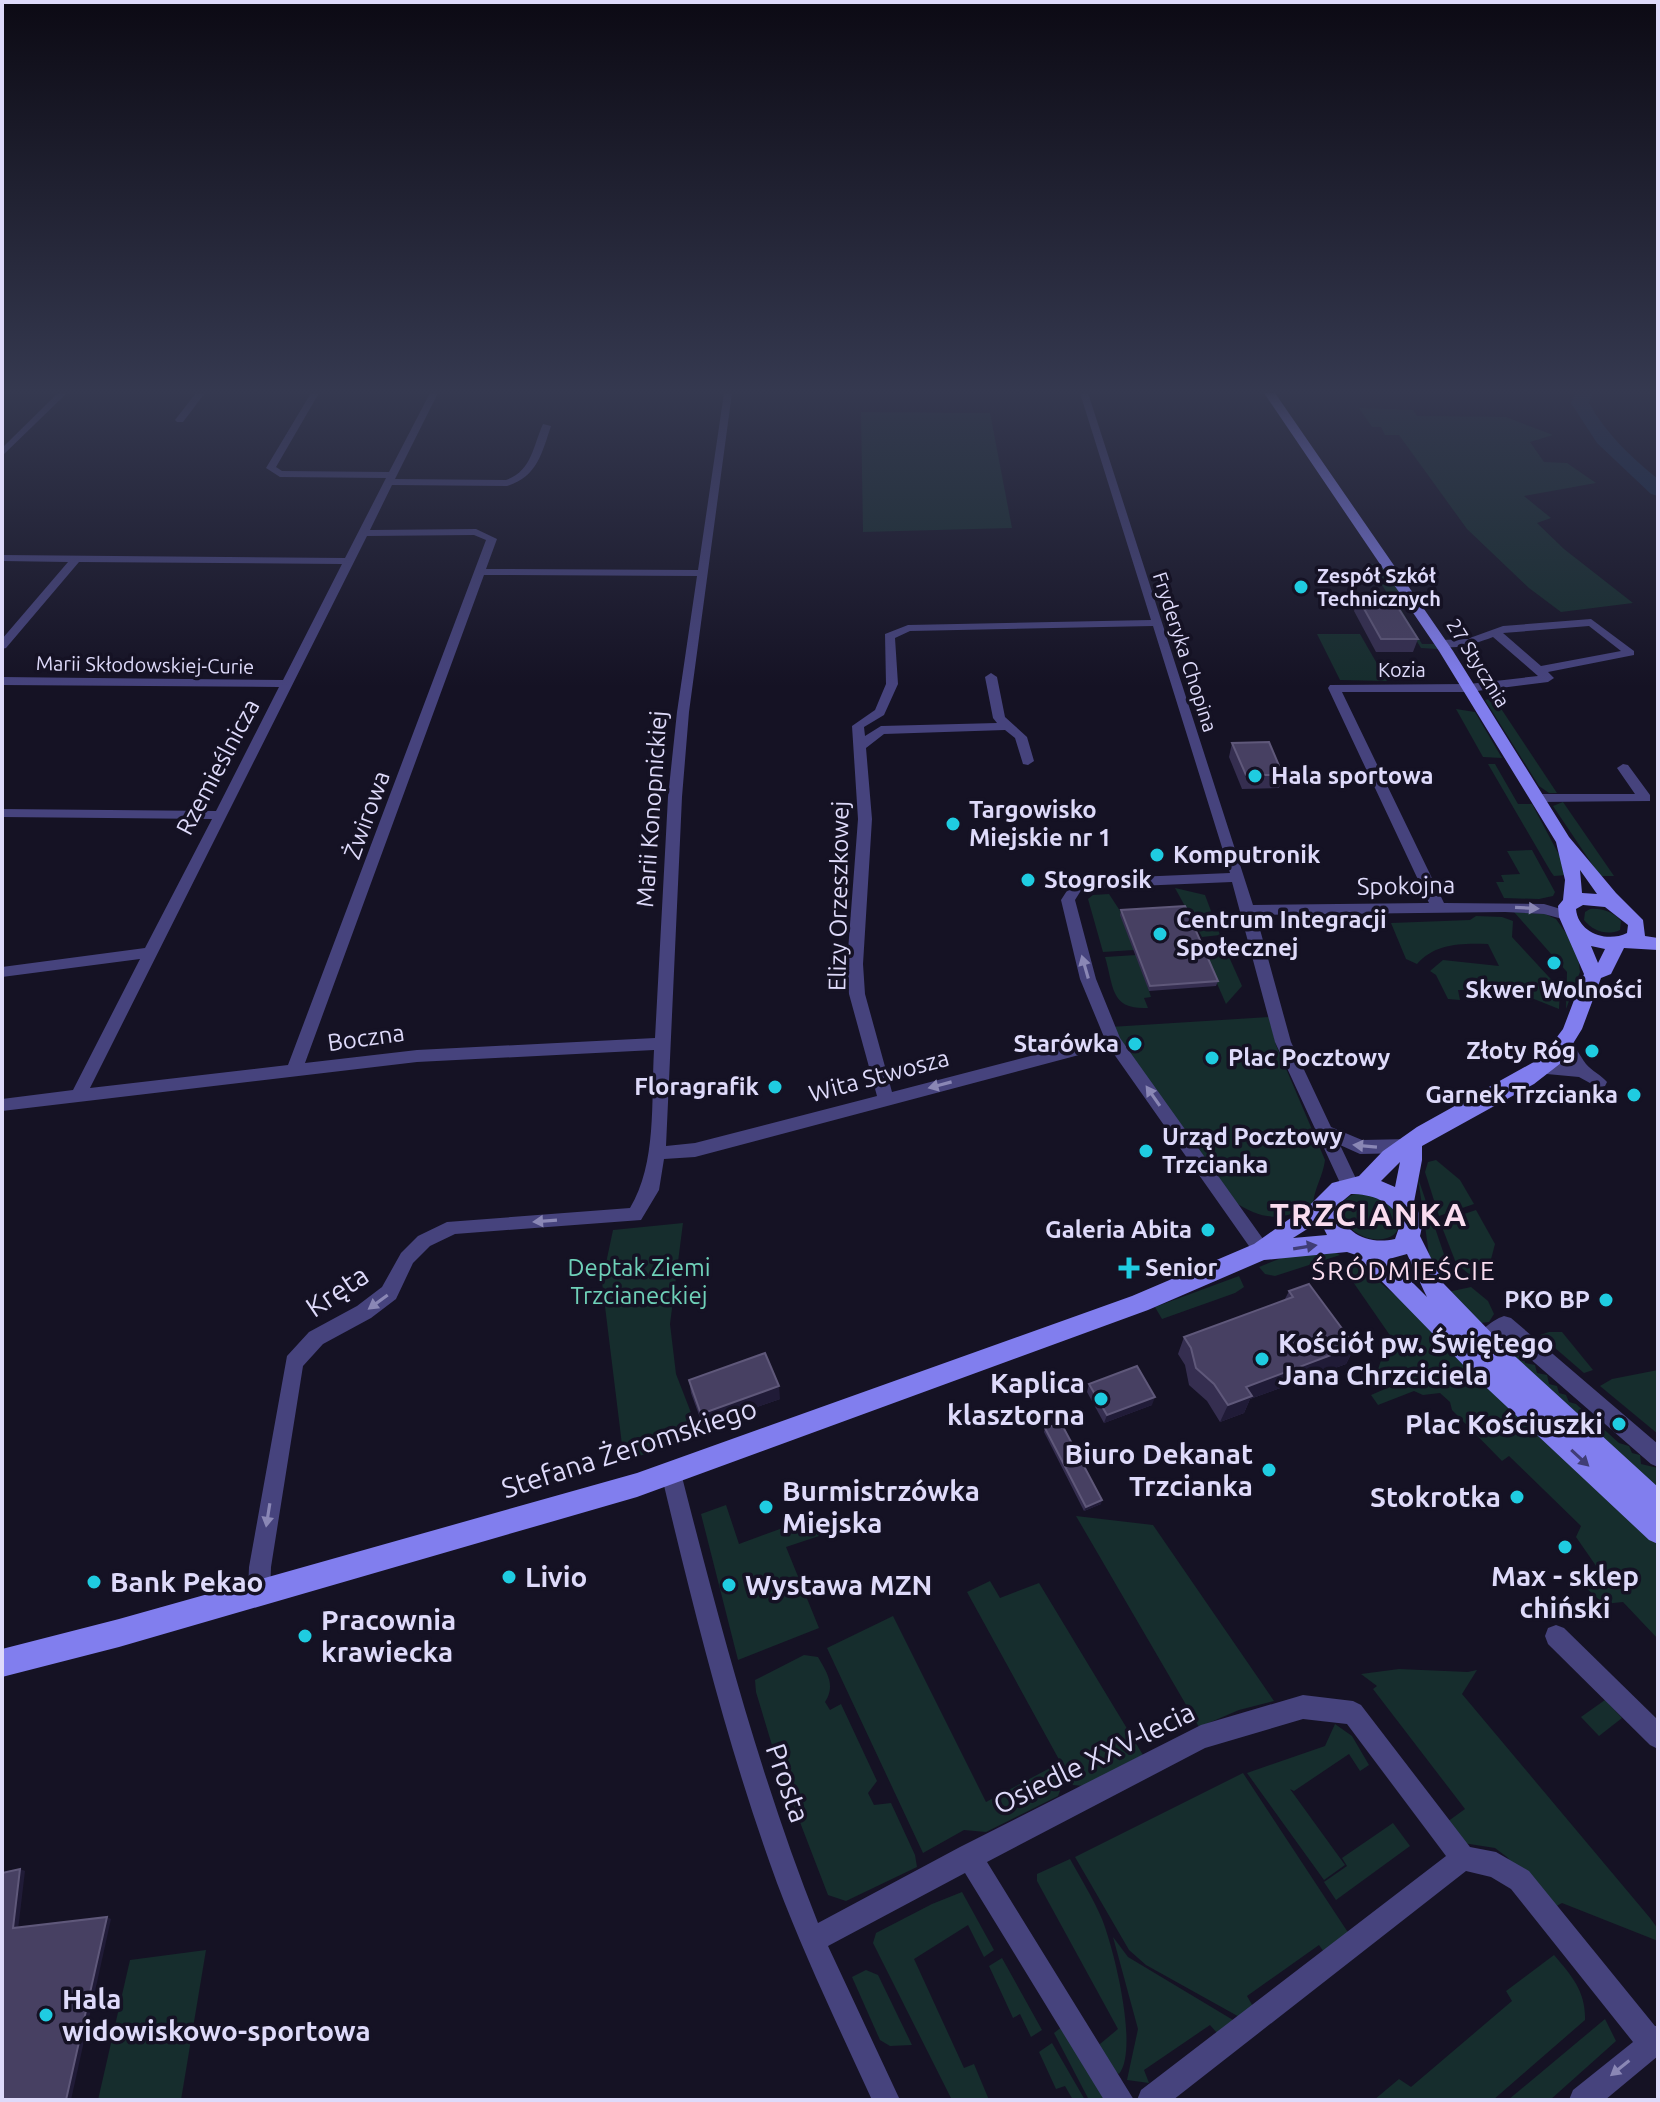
<svg xmlns="http://www.w3.org/2000/svg" width="1660" height="2102" font-family="Ubuntu,sans-serif">
	<style>
		.green { fill: #162d2d }
		.lines { fill: none; stroke-linecap: round; stroke-linejoin: round }
		.river { fill: #172a48; fill-rule: evenodd }
		.street { fill: #46437d; fill-rule: evenodd }
		.secondary { fill: #817eee; fill-rule: evenodd }
		.wall { fill: #352e50 }
		.shaded-wall { fill: #201b37 }
		.building { fill: #474062; stroke: #5f587a; stroke-width: 2 }
		.oneway { fill: #8a87b5 }
		.oneway2 { fill: #403d75 }
		.poi-dot { fill: #1fcce1; stroke: #151224; stroke-width: 3 }
		.labels { text-anchor: middle; stroke-width: 7; stroke-linejoin: round; paint-order: stroke }
		.far-poi-label { font-size: 20px; font-weight: bold; fill: #dedafa; stroke: #151224; text-anchor: start }
		.far-street-label { font-size: 20px; fill: #dedafa; stroke: #151224 }
		.street-label { font-size: 24px; fill: #dedafa; stroke: #151224 }
		.poi-label { font-size: 24px; font-weight: bold; fill: #dedafa; stroke: #151224; text-anchor: start }
		.park-label { font-size: 24px; fill: #6fd1b9; stroke: #151224 }
		.neighbourhood-label { font-size: 26px; letter-spacing: 2px; fill: #fadcef; stroke: #151224 }
		.near-street-label { font-size: 28px; fill: #dedafa; stroke: #151224 }
		.near-poi-label { font-size: 28px; font-weight: bold; fill: #dedafa; stroke: #151224; text-anchor: start }
		.district-label { font-size: 32px; font-weight: bold; letter-spacing: 2px; fill: #fadcef; stroke: #151224 }
	</style>
	<rect width="100%" height="100%" fill="#151224"/>
	<g class="green">
		<path d="M1359,408L1413,410L1417,416L1506,417L1553,435L1530,442L1544,462L1567,463L1596,483L1524,496L1551,518L1537,523L1564,549L1633,603L1561,612L1529,588L1467,529L1399,435H1385L1381,427H1372Z"/>
		<path d="M861,412L990,413L1012,528L863,532Z"/>
		<path d="M1369,564L1382,565L1404,597L1394,598L1422,644H1434L1438,649L1421,648Z"/>
		<path d="M1317,634H1360L1387,681L1340,680Z"/>
		<path d="M1494,698L1557,793H1549L1539,786L1485,700Z"/>
		<path d="M1456,709L1475,712L1502,758L1483,757Z"/>
		<path d="M1488,764H1508H1495L1518,804H1532L1565,866L1567,875L1554,876L1551,872Z"/>
		<path d="M1563,802L1614,876H1600L1553,806Z"/>
		<path d="M1532,850L1555,892L1553,896L1539,899L1504,898L1496,882H1504L1501,875L1520,874L1507,851Z"/>
		<path d="M1175,888L1205,895L1220,935L1202,937Z"/>
		<path d="M1109,894L1145,949L1144,975L1151,997L1144,998L1148,1008C1110,1010 1114,987 1105,957L1136,955L1134,950L1103,952L1088,899L1093,895Z"/>
		<path d="M1590,909C1602,908 1613,912 1621,921L1620,930C1607,936 1593,931 1584,920L1585,912Z"/>
		<path d="M1514,912L1545,914L1556,919L1577,949L1580,972L1566,1009L1567,972Z"/>
		<path d="M1476,916L1502,917L1513,921L1512,937L1560,989L1559,1009L1492,982L1485,988L1467,985V990H1458L1460,1000L1448,999L1436,975L1430,971L1443,960L1499,966L1488,944C1462,943 1435,943 1417,964L1406,959L1391,923L1470,920Z"/>
		<path d="M1225,948L1242,986L1226,1004L1202,949Z"/>
		<path d="M1269,1017L1276,1045L1325,1160C1323,1176 1315,1187 1313,1203C1284,1223 1261,1220 1233,1201L1110,1027Z"/>
		<path d="M1436,1160L1460,1180L1474,1204L1439,1216L1425,1172L1428,1162Z"/>
		<path d="M1418,1178L1449,1269V1273L1440,1281L1429,1254Z"/>
		<path d="M1357,1193C1364,1195 1374,1195 1382,1198C1400,1206 1409,1235 1383,1239C1356,1244 1319,1206 1357,1193Z"/>
		<path d="M1476,1210L1495,1244L1490,1263L1477,1281L1456,1263L1440,1222Z"/>
		<path d="M683,1223L670,1324L676,1374L700,1436L624,1461L602,1282L613,1230Z"/>
		<path d="M1331,1250L1340,1255L1275,1276L1265,1274L1259,1267L1284,1257Z"/>
		<path d="M1353,1260L1442,1334L1658,1536V1639L1623,1602L1604,1604L1585,1587L1601,1573L1576,1537L1581,1526L1509,1456L1502,1461L1452,1410L1450,1402L1440,1393L1423,1395L1414,1391L1378,1405L1371,1395L1420,1374L1413,1368V1371L1374,1381L1389,1337L1407,1360L1342,1266Z"/>
		<path d="M1239,1276L1244,1287L1235,1293L1162,1319L1155,1307Z"/>
		<path d="M1471,1287L1488,1301L1494,1314L1489,1322L1481,1323L1448,1292Z"/>
		<path d="M1549,1332H1562L1593,1370L1584,1373L1540,1335Z"/>
		<path d="M1499,1338L1524,1345L1525,1363L1535,1365L1537,1373L1547,1375L1549,1384L1557,1386L1559,1393L1566,1395L1569,1402L1576,1404L1619,1443L1629,1446L1632,1453L1640,1455L1641,1464L1658,1468V1491L1498,1344Z"/>
		<path d="M1658,1370V1434L1600,1386L1612,1379Z"/>
		<path d="M726,1505L739,1544L810,1518L819,1536L786,1547L819,1628L738,1660L701,1514Z"/>
		<path d="M1076,1516L1153,1525L1274,1701L1239,1710L1199,1727Z"/>
		<path d="M990,1581L1000,1598L1039,1583L1143,1755L1083,1786L1073,1785L967,1592Z"/>
		<path d="M893,1616L986,1802L1050,1768L1060,1791L1058,1796L986,1832L964,1830L923,1853L827,1648Z"/>
		<path d="M804,1655L818,1657C827,1673 836,1685 825,1702L830,1710L841,1704L877,1781L868,1793L874,1805L891,1803L915,1855L917,1867L846,1901L828,1895L778,1765L756,1692L755,1680Z"/>
		<path d="M1399,1669L1468,1672L1477,1670L1462,1694L1650,1918L1658,1929V1941L1562,1903L1553,1908L1507,1857L1495,1848L1463,1843L1447,1822L1465,1809L1373,1689L1377,1686L1361,1674Z"/>
		<path d="M1605,1700L1622,1718L1599,1736L1581,1717Z"/>
		<path d="M1335,1724L1352,1736L1369,1765L1360,1771L1349,1754L1294,1791L1290,1789L1345,1865L1324,1880L1247,1773L1325,1746Z"/>
		<path d="M1243,1773L1353,1940L1329,1959L1319,1945L1247,1996L1255,2010L1243,2019L1146,1965L1129,1950L1075,1857Z"/>
		<path d="M1393,1823L1410,1846L1336,1900L1324,1882L1347,1866L1342,1858Z"/>
		<path d="M1070,1859C1081,1879 1093,1898 1102,1919C1114,1949 1139,2049 1119,2074C1110,2069 1101,2055 1100,2044L1118,2029L1037,1881V1874Z"/>
		<path d="M962,1892L994,1950L984,1957L968,1925L914,1959L964,2068L974,2064L989,2100H952L873,1943L876,1933L932,1904Z"/>
		<path d="M1113,1937L1128,1957L1238,2023L1218,2034L1210,2025L1144,2070L1149,2083L1127,2080L1138,2029Z"/>
		<path d="M206,1950L181,2100H98L130,1960Z"/>
		<path d="M1554,1955C1572,1976 1586,1992 1585,2020L1493,2100H1374L1399,2079L1411,2087L1512,2001L1506,1991Z"/>
		<path d="M1002,1958L1042,2030L1031,2037L1020,2014L1013,2018L989,1966Z"/>
		<path d="M866,1970L878,1975L912,2045L890,2046L880,2040L852,1977Z"/>
		<path d="M1605,2019L1616,2041L1550,2100H1508Z"/>
		<path d="M1067,2023L1105,2100H1089L1054,2033Z"/>
		<path d="M1052,2043L1085,2100H1073L1065,2086L1056,2089L1039,2052Z"/>
	</g>
	<g class="lines">
		<path class="river" d="M1575,393H1593L1589,403C1606,434 1631,457 1658,479V496L1651,494L1597,443L1571,403Z"/>
		<g class="street">
			<path d="M58,393H67L2,456V448Z"/>
			<path d="M196,393H205L183,422H177L175,420Z"/>
			<path d="M311,393H319L276,467L282,471L389,472L430,393H438L395,479L506,480C532,471 533,446 543,424L551,426C542,453 537,477 507,486L392,485L370,530L476,529L497,539L486,569L698,570L724,393H732L689,712L682,797L666,1146L695,1143L877,1096L849,994L847,964L858,819L852,726L875,710L886,684L885,634L908,625L1151,620L1080,393H1088L1253,905L1429,903L1328,688L1330,685L1469,684L1538,676L1493,637C1477,643 1451,653 1435,643L1441,640L1467,639L1503,626L1591,619L1634,651V655L1548,672L1554,678L1548,682L1469,692H1342L1444,903L1544,904L1571,912L1573,915L1566,920L1544,914L1505,912L1256,915L1291,1042L1331,1127L1362,1140L1409,1139L1415,1141L1418,1146L1415,1151L1409,1153L1360,1154L1340,1145L1359,1185L1356,1190L1350,1192L1344,1190L1341,1185L1275,1042L1232,882L1090,888L1080,892L1075,900L1096,979L1120,1038L1268,1246L1271,1251L1268,1256L1262,1259L1256,1256L1109,1047L695,1157L664,1159L659,1190L641,1220L455,1234L430,1246L413,1263L396,1299L371,1318L323,1344L303,1366L271,1567L270,1592L267,1600L259,1603L251,1600L248,1592L249,1567L287,1356L309,1332L357,1306L382,1287L401,1253L418,1236L447,1222L630,1208C657,1163 651,1102 654,1050L417,1062L2,1111V1099L73,1090L140,959L2,977V967L145,948L212,819L2,817V809L216,811L279,687L2,685V677L283,680L342,564L79,562L6,648L2,649V639L68,562L2,561V555L345,558L386,478L280,477L266,468ZM474,535L486,540L288,1065L90,1088L367,536ZM484,575L697,576L677,712L668,797L655,1038L417,1050L305,1063ZM1153,626L1230,873L1088,879L1070,886L1061,900L1080,979L1104,1037L892,1092L865,994L863,964L872,819L866,748L884,734L1005,730L1015,738L1023,764L1028,765L1034,761L1027,737L1005,717L997,677L991,673L985,677L993,718L997,723L881,726L865,736L864,727L884,715L898,684L895,638L910,631ZM1589,626L1621,651L1541,666L1503,633Z"/>
			<path d="M1623,764L1628,765L1650,795V801L1537,802L1530,798L1537,794H1635L1617,768Z"/>
			<path d="M1564,1038C1575,1043 1579,1055 1586,1064C1592,1071 1601,1075 1607,1082L1605,1086L1599,1088L1579,1077L1536,1073L1534,1069L1536,1065L1568,1063L1556,1044Z"/>
			<path d="M1504,1316L1511,1318L1658,1444V1467L1651,1464L1504,1336L1485,1354L1478,1357L1471,1354L1468,1348C1474,1336 1491,1320 1504,1316Z"/>
			<path d="M671,1463L678,1466L681,1473C720,1625 760,1777 818,1923L960,1847L1201,1725L1303,1695L1353,1701L1361,1705L1470,1847L1496,1852L1529,1871L1655,2026H1658V2056L1605,2100H1569L1573,2090L1633,2042L1511,1889L1491,1877L1466,1871L1173,2100H1137L1141,2090L1446,1856L1347,1724L1303,1719L1205,1748L987,1862L1134,2100H1104L965,1873L828,1946L900,2100H872C839,2028 805,1957 777,1883C728,1749 694,1611 661,1473L664,1466Z"/>
			<path d="M1556,1625L1564,1628L1658,1720V1749L1650,1745L1548,1644L1545,1636L1548,1628Z"/>
		</g>
		<path class="secondary" d="M1264,393H1275L1453,651L1569,837L1616,893L1643,920L1645,936L1658,938V950L1624,948L1611,974L1601,978L1582,1029L1561,1063L1534,1084L1422,1146V1160L1414,1202L1423,1222L1420,1236L1444,1284L1507,1349L1658,1487V1544L1649,1540L1473,1375L1356,1255L1347,1252L1264,1260L1148,1310L637,1497L119,1647L2,1677V1649L119,1619L637,1473L1132,1296L1254,1244L1312,1203L1332,1183L1359,1176L1383,1151L1417,1127L1541,1058L1563,1029L1584,974L1559,917L1558,906L1563,900L1565,880L1556,842L1439,651ZM1580,870L1597,894L1582,893ZM1583,905L1605,907L1628,925L1627,933C1607,943 1578,933 1576,909ZM1591,946L1605,949L1598,963ZM1400,1162L1395,1187L1381,1181ZM1351,1194C1371,1194 1393,1201 1401,1222L1395,1239C1368,1245 1342,1234 1339,1204ZM1320,1221L1327,1235L1293,1238ZM1407,1254L1424,1291L1427,1297L1389,1259Z"/>
	</g>
	<g class="wall">
		<path d="M1358,598L1418,639L1413,652H1376L1354,611Z"/>
		<path d="M1232,743L1283,775L1279,788L1242,789L1229,757Z"/>
		<path d="M1121,910L1218,981L1216,986L1149,991L1120,915Z"/>
		<path d="M1289,1291L1355,1346L1346,1364L1250,1399L1244,1413L1220,1422L1207,1401L1189,1385L1185,1365L1178,1354L1184,1337L1284,1301Z"/>
		<path d="M689,1380L780,1399L703,1426L691,1393Z"/>
		<path d="M1089,1384L1152,1405L1104,1423L1087,1392Z"/>
		<path d="M1045,1428L1101,1504L1084,1511L1044,1432Z"/>
	</g>
	<g class="shaded-wall">
		<path d="M1355,1346L1346,1364L1250,1399L1244,1413L1220,1422L1228,1405L1246,1387Z"/>
		<path d="M779,1386L780,1399L703,1426L701,1414Z"/>
		<path d="M1155,1397L1152,1405L1104,1423L1107,1415Z"/>
		<path d="M1102,1500L1101,1504L1084,1511L1086,1507Z"/>
		<path d="M20,1869L25,1871L18,1930L13,1928Z"/>
		<path d="M107,1917L111,1919L71,2100H66Z"/>
	</g>
	<g class="building">
		<path d="M1358,598H1392L1418,639H1381Z"/>
		<path d="M1269,742L1283,775H1246L1232,743Z"/>
		<path d="M1185,906L1218,981L1150,986L1121,910Z"/>
		<path d="M1309,1284L1355,1346L1246,1387L1252,1396L1228,1405L1214,1384L1196,1368L1191,1348L1184,1337L1293,1297L1289,1291Z"/>
		<path d="M765,1353L779,1386L701,1414L689,1380Z"/>
		<path d="M1137,1366L1155,1397L1107,1415L1089,1384Z"/>
		<path d="M1061,1423L1102,1500L1086,1507L1045,1428Z"/>
		<path d="M20,1869L13,1928L107,1917L66,2100H2V1873Z"/>
	</g>
	<defs><path id="oneway-solid" d="M-6-.8H1V-3.2L6.5 0L1 3.2V.8H-6Z" transform="scale(2)"/></defs>
	<g class="oneway">
		<use href="#oneway-solid" transform="translate(1527 908) rotate(3)"/>
		<use href="#oneway-solid" transform="translate(1085 967) rotate(-106)"/>
		<use href="#oneway-solid" transform="translate(940 1085) rotate(165)"/>
		<use href="#oneway-solid" transform="translate(1153 1096) rotate(-125)"/>
		<use href="#oneway-solid" transform="translate(1365 1146) rotate(-175)"/>
		<use href="#oneway-solid" transform="translate(545 1221) rotate(176)"/>
		<use href="#oneway-solid" transform="translate(378 1302) rotate(144)"/>
		<use href="#oneway-solid" transform="translate(268 1515) rotate(99)"/>
		<use href="#oneway-solid" transform="translate(1620 2068) rotate(141)"/>
	</g>
	<g class="oneway2">
		<use href="#oneway-solid" transform="translate(1305 1247) rotate(-9)"/>
		<use href="#oneway-solid" transform="translate(1580 1458) rotate(43)"/>
	</g>
	<linearGradient id="sky" x2="0" y2="1"><stop stop-color="#0c0a14"/><stop offset="0.57" stop-color="#353950"/><stop offset="1" stop-color="#353950" stop-opacity="0"/></linearGradient>
	<rect width="1660" height="687" fill="url(#sky)"/>
	<g class="poi-dot">
		<circle cx="1301" cy="587" r="8"/>
		<circle cx="1255" cy="776" r="8"/>
		<circle cx="953" cy="824" r="8"/>
		<circle cx="1157" cy="855" r="8"/>
		<circle cx="1028" cy="880" r="8"/>
		<circle cx="1160" cy="934" r="8"/>
		<circle cx="1554" cy="963" r="8"/>
		<circle cx="1135" cy="1044" r="8"/>
		<circle cx="1592" cy="1051" r="8"/>
		<circle cx="1212" cy="1058" r="8"/>
		<circle cx="775" cy="1087" r="8"/>
		<circle cx="1634" cy="1095" r="8"/>
		<circle cx="1146" cy="1151" r="8"/>
		<circle cx="1208" cy="1230" r="8"/>
		<path d="M1125 1256h8v8h8v8h-8v8h-8v-8h-8v-8h8z"/>
		<circle cx="1606" cy="1300" r="8"/>
		<circle cx="1262" cy="1359" r="8"/>
		<circle cx="1101" cy="1399" r="8"/>
		<circle cx="1619" cy="1424" r="8"/>
		<circle cx="1269" cy="1470" r="8"/>
		<circle cx="1517" cy="1497" r="8"/>
		<circle cx="766" cy="1507" r="8"/>
		<circle cx="1565" cy="1547" r="8"/>
		<circle cx="509" cy="1577" r="8"/>
		<circle cx="94" cy="1582" r="8"/>
		<circle cx="729" cy="1585" r="8"/>
		<circle cx="305" cy="1636" r="8"/>
		<circle cx="46" cy="2015" r="8"/>
	</g>
	<g class="labels">
		<g class="far-poi-label">
			<text x="1317" y="583">Zespół Szkół<tspan x="1317" dy="23">Technicznych</tspan></text>
		</g>
		<g class="far-street-label">
			<text transform="translate(1185 652) rotate(72)" y="7">Fryderyka Chopina</text>
			<text transform="translate(1478 663) rotate(58)" y="7">27 Stycznia</text>
			<text transform="translate(145 665) rotate(1)" y="7">Marii Skłodowskiej-Curie</text>
			<text x="1402" y="677">Kozia</text>
		</g>
		<g class="street-label">
			<text transform="translate(218 767) rotate(-62)" y="8">Rzemieślnicza</text>
			<text transform="translate(652 809) rotate(-86)" y="8">Marii Konopnickiej</text>
			<text transform="translate(367 815) rotate(-70)" y="8">Żwirowa</text>
			<text transform="translate(1406 886) rotate(-1)" y="8">Spokojna</text>
			<text transform="translate(839 896) rotate(-89)" y="8">Elizy Orzeszkowej</text>
			<text transform="translate(366 1038) rotate(-8)" y="8">Boczna</text>
			<text transform="translate(879 1076) rotate(-15)" y="8">Wita Stwosza</text>
		</g>
		<g class="poi-label">
			<text x="1271" y="784">Hala sportowa</text>
			<text x="969" y="818">Targowisko<tspan x="969" dy="28">Miejskie nr 1</tspan></text>
			<text x="1173" y="863">Komputronik</text>
			<text x="1044" y="888">Stogrosik</text>
			<text x="1176" y="928">Centrum Integracji<tspan x="1176" dy="28">Społecznej</tspan></text>
			<text x="1554" y="998" text-anchor="middle">Skwer Wolności</text>
			<text x="1119" y="1052" text-anchor="end">Starówka</text>
			<text x="1576" y="1059" text-anchor="end">Złoty Róg</text>
			<text x="1228" y="1066">Plac Pocztowy</text>
			<text x="759" y="1095" text-anchor="end">Floragrafik</text>
			<text x="1618" y="1103" text-anchor="end">Garnek Trzcianka</text>
			<text x="1162" y="1145">Urząd Pocztowy<tspan x="1162" dy="28">Trzcianka</tspan></text>
			<text x="1192" y="1238" text-anchor="end">Galeria Abita</text>
			<text x="1145" y="1276">Senior</text>
			<text x="1590" y="1308" text-anchor="end">PKO BP</text>
		</g>
		<g class="park-label">
			<text x="639" y="1276">Deptak Ziemi<tspan x="639" dy="28">Trzcianeckiej</tspan></text>
		</g>
		<g class="neighbourhood-label">
			<text x="1404" y="1280">ŚRÓDMIEŚCIE</text>
		</g>
		<g class="near-street-label">
			<text transform="translate(337 1291) rotate(-34)" y="10">Kręta</text>
			<text transform="translate(629 1448) rotate(-18)" y="10">Stefana Żeromskiego</text>
			<text transform="translate(1094 1758) rotate(-26)" y="10">Osiedle XXV-lecia</text>
			<text transform="translate(788 1783) rotate(71)" y="10">Prosta</text>
		</g>
		<g class="near-poi-label">
			<text x="1278" y="1353">Kościół pw. Świętego<tspan x="1278" dy="32">Jana Chrzciciela</tspan></text>
			<text x="1085" y="1393" text-anchor="end">Kaplica<tspan x="1085" dy="32">klasztorna</tspan></text>
			<text x="1603" y="1434" text-anchor="end">Plac Kościuszki</text>
			<text x="1253" y="1464" text-anchor="end">Biuro Dekanat<tspan x="1253" dy="32">Trzcianka</tspan></text>
			<text x="782" y="1501">Burmistrzówka<tspan x="782" dy="32">Miejska</tspan></text>
			<text x="1501" y="1507" text-anchor="end">Stokrotka</text>
			<text x="1565" y="1586" text-anchor="middle">Max - sklep<tspan x="1565" dy="32">chiński</tspan></text>
			<text x="525" y="1587">Livio</text>
			<text x="110" y="1592">Bank Pekao</text>
			<text x="745" y="1595">Wystawa MZN</text>
			<text x="321" y="1630">Pracownia<tspan x="321" dy="32">krawiecka</tspan></text>
			<text x="62" y="2009">Hala<tspan x="62" dy="32">widowiskowo-sportowa</tspan></text>
		</g>
		<g class="district-label">
			<text x="1369" y="1226">TRZCIANKA</text>
		</g>
	</g>
	<rect width="1660" height="2102" fill="none" stroke="#dedafa" stroke-width="8"/>
</svg>
